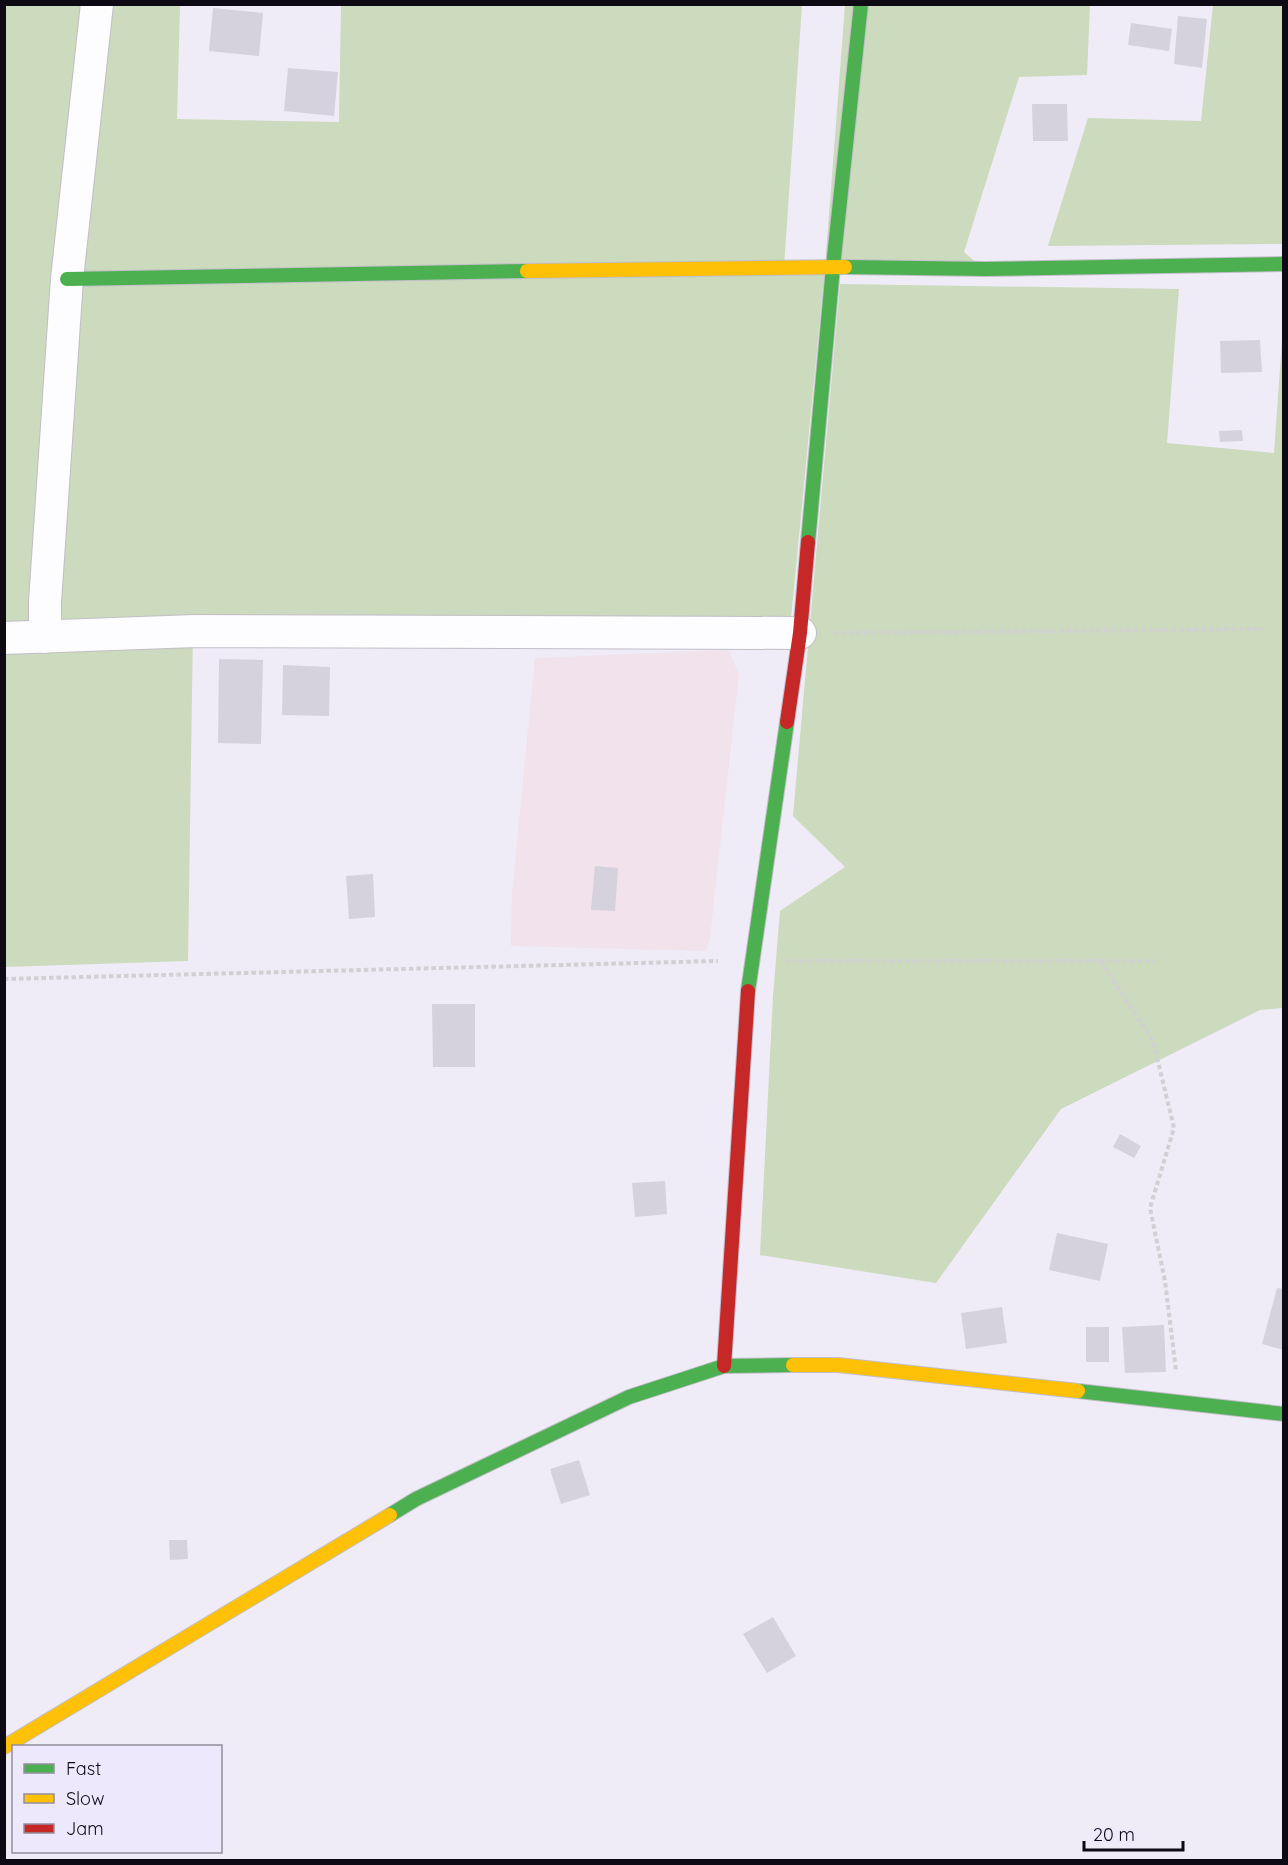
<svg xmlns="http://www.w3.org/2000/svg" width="1288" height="1865" font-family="Quicksand,sans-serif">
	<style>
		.industrial { fill: #f1e2eb }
		.green { fill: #ccdabd }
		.building { fill: #d5d2dd }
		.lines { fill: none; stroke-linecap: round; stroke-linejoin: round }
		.street-casing { stroke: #c1bec9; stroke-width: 34 }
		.fast-casing { stroke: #c1bec9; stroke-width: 16 }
		.slow-casing { stroke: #c1bec9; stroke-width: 16 }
		.jam-casing { stroke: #c1bec9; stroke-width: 16 }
		.path { stroke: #d1d0d3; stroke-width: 4; stroke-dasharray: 4.5 3; stroke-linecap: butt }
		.street { stroke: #fdfcfe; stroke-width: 32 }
		.fast { stroke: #4caf50; stroke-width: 14 }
		.slow { stroke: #ffc107; stroke-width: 14 }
		.jam { stroke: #c62828; stroke-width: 14 }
	</style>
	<rect width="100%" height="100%" fill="#efecf7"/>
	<path class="industrial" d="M728,650L739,674L710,938L706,951L511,946L512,893L535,658Z"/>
	<g class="green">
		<path d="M5,5H180L177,119L339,122L341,5H802L784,267H825L845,5H1090L1087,75L1019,77L964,252L980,266L825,267L790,629H193L188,961L5,967Z"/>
		<path d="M1213,5H1283V244L1048,246L1088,118L1201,121Z"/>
		<path d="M840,284L1179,289L1167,443L1274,453L1283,326V1008L1260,1010L1061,1109L936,1283L760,1255L773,996L780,911L845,867L793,816Z"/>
	</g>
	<g class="building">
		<path d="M213,8L263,13L259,56L209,51Z"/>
		<path d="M1178,16L1207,19L1202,68L1174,64Z"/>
		<path d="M1131,23L1172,29L1169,51L1128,45Z"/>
		<path d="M288,68L338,72L334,116L284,111Z"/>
		<path d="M1032,104H1067L1068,141H1033Z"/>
		<path d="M1260,340L1262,372L1221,373L1220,341Z"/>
		<path d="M1242,430L1243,441L1220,442L1219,431Z"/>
		<path d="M219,659L263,660L261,744L218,743Z"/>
		<path d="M283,665L330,667L329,716L282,715Z"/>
		<path d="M595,866L618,868L615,911L591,910Z"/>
		<path d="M373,874L375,917L349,919L346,876Z"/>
		<path d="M432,1004H475V1067H433Z"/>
		<path d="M1120,1134L1141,1146L1134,1158L1113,1147Z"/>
		<path d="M665,1181L667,1214L635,1217L632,1183Z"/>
		<path d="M1057,1233L1108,1244L1100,1281L1049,1270Z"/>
		<path d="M1277,1288L1284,1289V1350L1262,1344Z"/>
		<path d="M1002,1307L1007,1343L966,1349L961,1313Z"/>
		<path d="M1164,1325L1166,1372L1125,1373L1122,1327Z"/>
		<rect x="1086" y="1327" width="23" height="35"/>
		<path d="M579,1460L590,1495L561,1504L550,1469Z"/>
		<path d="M169,1540H187L188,1559L170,1560Z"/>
		<path d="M773,1617L796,1656L767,1673L743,1634Z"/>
	</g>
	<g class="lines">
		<g class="street-casing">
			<g id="street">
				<path d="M45,637V602L67,279L97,4"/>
				<path d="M4,638L195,631L800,633"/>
			</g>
		</g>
		<g class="fast-casing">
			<g id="fast">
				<path d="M845,267L986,269L1284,264"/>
				<path d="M67,279L527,271"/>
				<path d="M808,542L833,267L861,4"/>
				<path d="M748,991L787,722"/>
				<path d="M1078,1391L1284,1414"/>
				<path d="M390,1515L416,1499L629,1397L724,1366L793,1365"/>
			</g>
		</g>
		<g class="slow-casing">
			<g id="slow">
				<path d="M527,271L845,267"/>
				<path d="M793,1365H838L1078,1391"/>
				<path d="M4,1747L390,1515"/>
			</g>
		</g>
		<g class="jam-casing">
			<g id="jam">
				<path d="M787,722L800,633L808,542"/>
				<path d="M724,1366L748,991"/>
			</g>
		</g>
		<g class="path">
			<path d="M834,633L1263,629"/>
			<path d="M785,961H1156"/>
			<path d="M1101,961L1153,1041L1174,1128L1150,1208L1165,1281L1176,1371"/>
			<path d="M4,979L718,961"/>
		</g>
		<use href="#street" class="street"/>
		<use href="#fast" class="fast"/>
		<use href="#slow" class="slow"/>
		<use href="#jam" class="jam"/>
	</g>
	<rect width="1288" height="1865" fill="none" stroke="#0d0a14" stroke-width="12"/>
	<rect x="12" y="1745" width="210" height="108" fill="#ede8fb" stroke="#938f9f" stroke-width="1.5"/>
	<rect x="24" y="1764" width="30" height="9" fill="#4caf50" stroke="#938f9f" stroke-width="1.5"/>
	<text x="66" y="1775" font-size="18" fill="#0d0a14">Fast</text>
	<rect x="24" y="1794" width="30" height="9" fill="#ffc107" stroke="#938f9f" stroke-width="1.5"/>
	<text x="66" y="1805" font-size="18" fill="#0d0a14">Slow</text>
	<rect x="24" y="1824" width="30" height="9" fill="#c62828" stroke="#938f9f" stroke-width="1.5"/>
	<text x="66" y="1835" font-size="18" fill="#0d0a14">Jam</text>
	<path d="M1084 1841v9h99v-9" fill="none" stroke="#0d0a14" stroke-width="3"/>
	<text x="1093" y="1841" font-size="18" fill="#0d0a14" stroke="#ede8fb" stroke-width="4.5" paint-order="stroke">20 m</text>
</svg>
